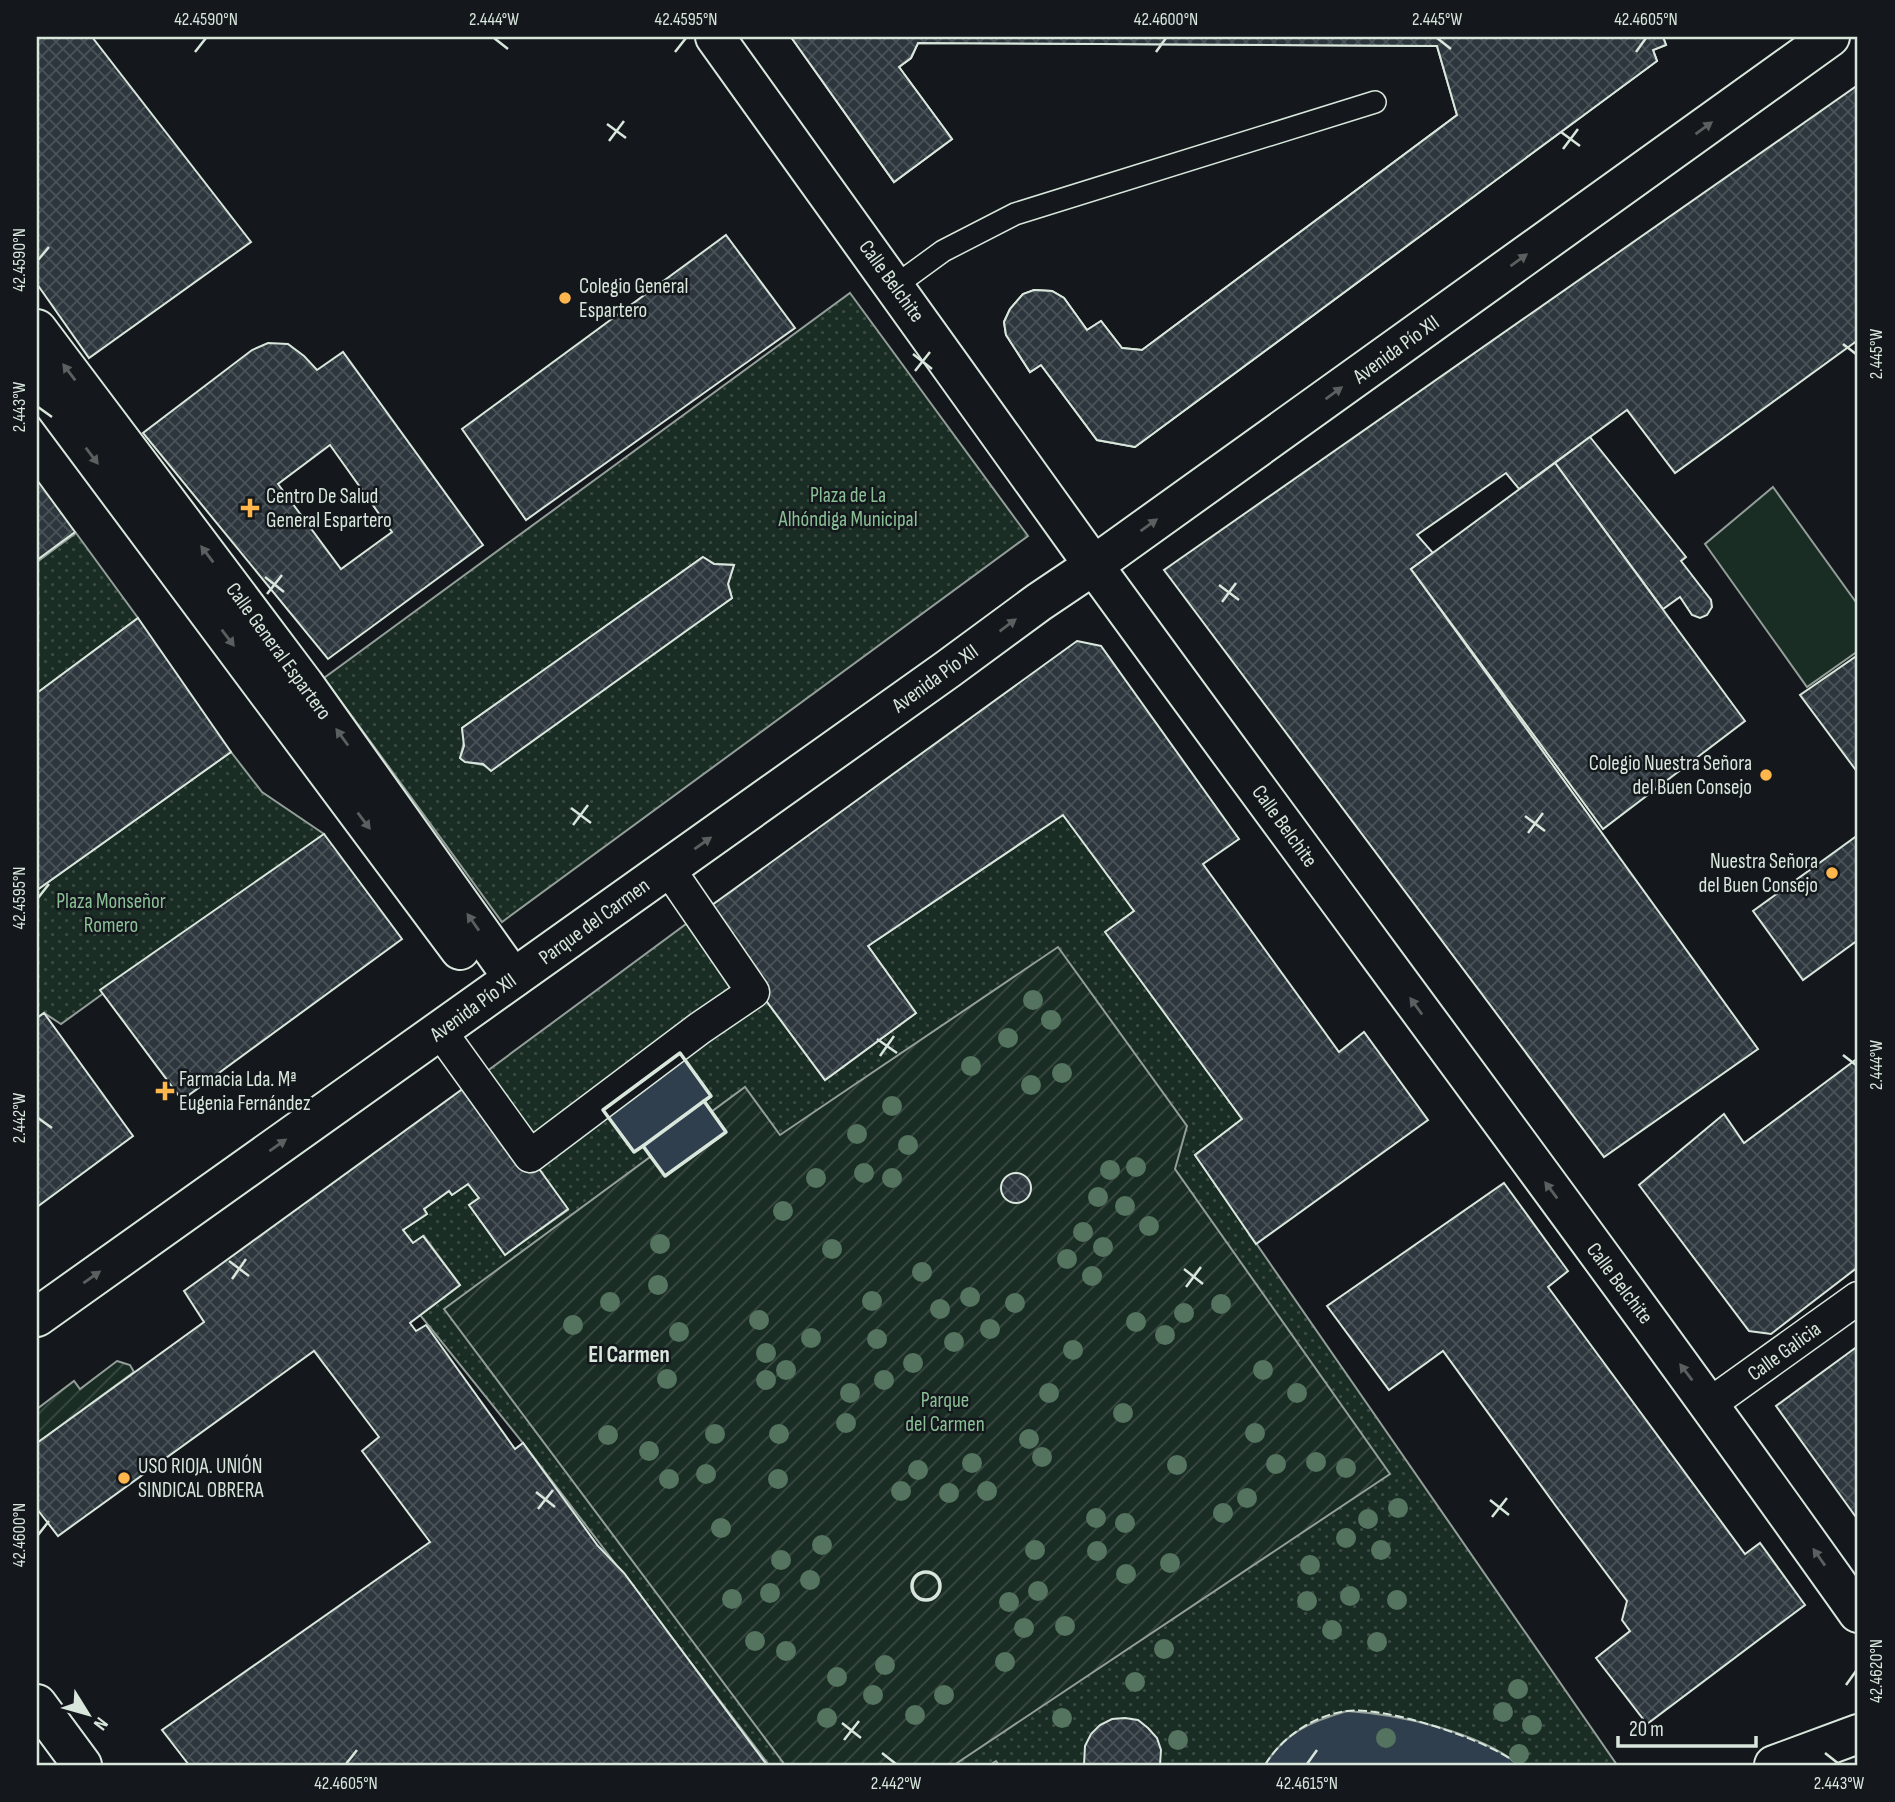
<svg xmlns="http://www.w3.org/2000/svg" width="1895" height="1802" font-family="'Sofia Sans Condensed',sans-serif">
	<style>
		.park { fill: url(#park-dots); stroke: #939e99; stroke-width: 2; fill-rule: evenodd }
		.garden { fill: url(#garden-furrows); stroke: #939e99; stroke-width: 2 }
		.pitch { fill: #1a2d24; stroke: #939e99; stroke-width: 2 }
		.water { fill: #2f3f4d; stroke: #939e99; stroke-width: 2 }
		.building { fill: url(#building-cross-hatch); stroke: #d8e6dc; stroke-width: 2; fill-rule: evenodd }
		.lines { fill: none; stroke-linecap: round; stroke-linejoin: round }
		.service-casing { stroke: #d8e6dc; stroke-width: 24 }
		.pedestrian-casing { stroke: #d8e6dc; stroke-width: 35 }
		.minor-casing { stroke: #d8e6dc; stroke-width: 42 }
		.secondary-casing { stroke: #d8e6dc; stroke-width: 42 }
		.service { stroke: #14181c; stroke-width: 21 }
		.pedestrian { stroke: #14181c; stroke-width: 32 }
		.minor { stroke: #14181c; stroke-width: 38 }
		.secondary { stroke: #14181c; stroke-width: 38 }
		.fence { stroke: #d8e6dc; stroke-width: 2; stroke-dasharray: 9 3.5; stroke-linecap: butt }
		.wall { stroke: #d8e6dc; stroke-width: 3.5 }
		.tree { fill: #55745f }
		.oneway { fill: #59605f }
		.ticks { fill: none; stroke: #d8e6dc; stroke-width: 2.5 }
		.poi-dot { fill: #ffb74d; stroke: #14181c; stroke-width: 2.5 }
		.labels { text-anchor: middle; stroke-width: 5; stroke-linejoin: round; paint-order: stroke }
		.street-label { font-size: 21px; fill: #d8e6dc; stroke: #14181c }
		.poi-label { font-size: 21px; fill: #d8e6dc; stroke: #14181c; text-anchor: start }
		.park-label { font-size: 21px; fill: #8ac095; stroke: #14181c }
		.neighbourhood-label { font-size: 23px; font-weight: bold; fill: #d8e6dc; stroke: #14181c }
		.neatline { fill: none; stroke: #d8e6dc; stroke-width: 2.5 }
		.ticks-label { font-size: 18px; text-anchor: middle; fill: #d8e6dc }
	</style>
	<defs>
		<pattern id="park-dots" width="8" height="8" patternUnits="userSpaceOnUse" patternTransform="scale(1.75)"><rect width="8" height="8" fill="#1a2d24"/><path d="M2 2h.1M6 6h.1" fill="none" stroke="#3b4b43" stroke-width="1.8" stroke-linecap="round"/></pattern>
		<pattern id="garden-furrows" width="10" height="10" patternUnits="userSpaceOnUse" patternTransform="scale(1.75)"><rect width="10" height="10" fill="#1a2d24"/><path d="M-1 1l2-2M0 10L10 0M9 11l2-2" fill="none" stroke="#3b4b43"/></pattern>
		<pattern id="building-cross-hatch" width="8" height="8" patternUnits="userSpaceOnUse" patternTransform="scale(1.75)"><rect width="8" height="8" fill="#2c363c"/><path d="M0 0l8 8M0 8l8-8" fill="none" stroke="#4a5358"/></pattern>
	</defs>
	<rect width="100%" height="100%" fill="#14181c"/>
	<g class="park">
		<path d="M850,293L1028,536L502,922L324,678ZM703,557L715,564L734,565L728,584L732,598L488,767C479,762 467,765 460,758L464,742L462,728Z"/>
		<path d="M76,533L138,618L37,693V562Z"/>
		<path d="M231,752L262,792L324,834L61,1024L44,1013L37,1018V890Z"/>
		<path d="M1063,815L1134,911L1106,932L1242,1119L1195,1155L1617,1765H999L996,1761L990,1765H769L523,1443L420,1315L460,1285L424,1236L413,1243L403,1230L427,1214L424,1209L449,1191L452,1195L468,1184L479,1198L469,1205L505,1254L568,1210L475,1080L701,913L825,1080L916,1013L868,946Z"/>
	</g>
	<g class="garden">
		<path d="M1058,947L1187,1126L1175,1169L1390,1474L954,1765H785L444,1309L745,1087L780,1135Z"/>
		<path d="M117,1361L130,1365L134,1372L37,1443V1409L74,1381L80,1389Z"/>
	</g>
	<path class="pitch" d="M1773,487L1858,605V651L1807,687L1705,544Z"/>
	<g class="water">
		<path d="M680,1053L711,1096L704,1102L726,1132L665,1176L643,1146L634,1152L603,1110Z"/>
		<path d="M1347,1711C1398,1714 1479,1732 1519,1765H1265C1285,1732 1312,1721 1347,1711Z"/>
	</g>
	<g class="building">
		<path d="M37,37H92L251,242L89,358L37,284Z"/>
		<path d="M791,37H1468L1490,101L1580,37H1663L1666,45L1653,50L1657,61L1135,447L1097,440L1041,365L1030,372L1006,335L1004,322L1010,309L1023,294L1034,290L1052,291L1064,298L1087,330L1101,321L1122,348L1142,350L1457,115L1437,46L918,43L911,58L899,67L952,139L894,182Z"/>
		<path d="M791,37H1663L1666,45L1653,50L1657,61L1135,447L1097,440L1041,365L1030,372L1006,335L1004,322L1010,309L1023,294L1034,290L1052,291L1064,298L1087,330L1101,321L1122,348L1142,350L1457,115L1437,46L918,43L911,58L899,67L952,139L894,182Z"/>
		<path d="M1858,85V340L1675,473L1627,410L1519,489L1506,473L1417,535L1433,553L1411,569L1758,1049L1604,1157L1164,570Z"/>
		<path d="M726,235L795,328L526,520L462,429Z"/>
		<path d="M268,343L288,344L304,356L317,370L343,352L483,545L328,659L143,433L252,350ZM330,445L392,532L341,569L278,484Z"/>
		<path d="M1590,437L1686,557L1681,561L1711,600L1712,607L1707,615L1700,618L1692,615L1680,597L1663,609L1555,463Z"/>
		<path d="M1555,463L1745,721L1603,829L1411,569Z"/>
		<path d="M37,480L75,532L37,560Z"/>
		<path d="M703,557L714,564L734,565L728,584L732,598L491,771L483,764L465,762L460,758L464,746L462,728Z"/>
		<path d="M138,618L231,752L37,890V693Z"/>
		<path d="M1077,641L1101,646L1239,839L1203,864L1339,1052L1364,1032L1428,1120L1256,1244L1195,1155L1242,1119L1105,932L1134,911L1063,815L868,946L916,1013L825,1080L701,913Z"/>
		<path d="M1858,655V773L1800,695Z"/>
		<path d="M324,834L402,939L182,1100L100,990Z"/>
		<path d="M1858,835V940L1803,980L1753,911Z"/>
		<path d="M44,1013L133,1136L37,1207V1018Z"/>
		<path d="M1858,1058V1267L1771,1334L1749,1331L1639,1185L1724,1114L1744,1143Z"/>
		<path d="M475,1080L568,1209L505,1255L469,1205L479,1198L468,1184L452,1195L449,1191L424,1209L427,1214L403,1230L413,1243L423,1236L460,1285L410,1323L416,1331L426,1325L515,1449L523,1443L598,1546L624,1573L767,1765H189L162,1730L430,1542L362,1451L379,1437L314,1351L58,1536L37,1509V1443L204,1322L184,1291Z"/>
		<circle cx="1016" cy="1188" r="15"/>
		<path d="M1504,1183L1568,1271L1548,1287L1745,1554L1760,1543L1805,1605L1647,1724L1596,1658L1630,1631L1622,1620L1627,1601L1558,1509L1443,1351L1389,1390L1327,1306Z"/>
		<path d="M1858,1346V1520L1776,1406Z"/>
		<path d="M1125,1718L1138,1720L1148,1728L1157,1738L1161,1750L1160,1765H1084L1085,1746L1091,1734L1100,1725L1112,1719Z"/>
	</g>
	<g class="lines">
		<g class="service-casing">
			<path id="service" d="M895,286L943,251L1015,214L1375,102"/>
		</g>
		<g class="pedestrian-casing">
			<g id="pedestrian">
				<path d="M668,868L753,992L700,1028L530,1156L440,1031Z"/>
				<path d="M1710,1404L1858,1298"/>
			</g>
		</g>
		<g class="minor-casing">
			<g id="minor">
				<path d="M715,37C843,213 969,393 1097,570C1350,918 1609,1262 1858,1613"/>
				<path d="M37,329L304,684L513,978"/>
				<path d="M37,382L460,950"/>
				<path d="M37,1317L948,669L1039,602L1094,565L1830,37"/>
				<path d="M1774,1765L1858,1734"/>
			</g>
		</g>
		<g class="secondary-casing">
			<path id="secondary" d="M37,1704L82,1765"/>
		</g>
		<use href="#service" class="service"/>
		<use href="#pedestrian" class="pedestrian"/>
		<use href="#minor" class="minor"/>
		<use href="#secondary" class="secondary"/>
		<path class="fence" d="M1265,1765C1282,1737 1314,1715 1347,1711C1386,1706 1489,1740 1519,1765"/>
		<g class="wall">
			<path d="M680,1053L711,1096L704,1101L726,1132L665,1176L643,1146L634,1152L603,1110Z"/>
			<path d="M643,1146L704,1101"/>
			<circle cx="926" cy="1586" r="14"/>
		</g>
	</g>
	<g class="tree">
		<circle cx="1033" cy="1000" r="10"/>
		<circle cx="1051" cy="1020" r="10"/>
		<circle cx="1008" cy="1038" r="10"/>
		<circle cx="971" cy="1066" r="10"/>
		<circle cx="1062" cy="1073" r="10"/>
		<circle cx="1031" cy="1085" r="10"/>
		<circle cx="892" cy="1106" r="10"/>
		<circle cx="857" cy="1134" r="10"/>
		<circle cx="908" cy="1145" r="10"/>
		<circle cx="1136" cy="1167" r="10"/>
		<circle cx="1110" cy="1170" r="10"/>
		<circle cx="864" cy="1173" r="10"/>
		<circle cx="816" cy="1178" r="10"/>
		<circle cx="892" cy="1178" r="10"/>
		<circle cx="1098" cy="1197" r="10"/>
		<circle cx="1125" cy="1206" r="10"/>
		<circle cx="783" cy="1211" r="10"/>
		<circle cx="1149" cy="1226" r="10"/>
		<circle cx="1083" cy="1232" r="10"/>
		<circle cx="660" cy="1244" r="10"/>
		<circle cx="1103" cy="1247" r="10"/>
		<circle cx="832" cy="1249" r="10"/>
		<circle cx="1067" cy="1259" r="10"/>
		<circle cx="922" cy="1272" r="10"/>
		<circle cx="1092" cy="1276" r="10"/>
		<circle cx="658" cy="1285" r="10"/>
		<circle cx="970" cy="1297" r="10"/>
		<circle cx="872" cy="1301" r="10"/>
		<circle cx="610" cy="1302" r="10"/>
		<circle cx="1015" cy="1303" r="10"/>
		<circle cx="1221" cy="1304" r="10"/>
		<circle cx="940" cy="1309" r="10"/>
		<circle cx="1184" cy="1313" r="10"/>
		<circle cx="759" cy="1320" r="10"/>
		<circle cx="1136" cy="1322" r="10"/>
		<circle cx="573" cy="1325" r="10"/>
		<circle cx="990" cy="1329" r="10"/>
		<circle cx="679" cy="1332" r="10"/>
		<circle cx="1165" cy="1335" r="10"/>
		<circle cx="811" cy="1338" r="10"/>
		<circle cx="877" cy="1339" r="10"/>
		<circle cx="954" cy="1342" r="10"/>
		<circle cx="1073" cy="1350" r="10"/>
		<circle cx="766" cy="1353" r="10"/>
		<circle cx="913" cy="1363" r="10"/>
		<circle cx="786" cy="1370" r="10"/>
		<circle cx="1263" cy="1370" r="10"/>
		<circle cx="667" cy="1379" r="10"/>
		<circle cx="766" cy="1380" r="10"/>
		<circle cx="884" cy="1380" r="10"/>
		<circle cx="850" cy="1393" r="10"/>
		<circle cx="1049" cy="1393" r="10"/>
		<circle cx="1297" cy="1393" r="10"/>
		<circle cx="1123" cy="1413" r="10"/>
		<circle cx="846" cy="1423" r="10"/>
		<circle cx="1255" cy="1433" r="10"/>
		<circle cx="715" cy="1434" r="10"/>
		<circle cx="779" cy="1434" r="10"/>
		<circle cx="608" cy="1435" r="10"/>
		<circle cx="1029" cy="1439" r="10"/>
		<circle cx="649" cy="1451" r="10"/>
		<circle cx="1042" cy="1457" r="10"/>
		<circle cx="1316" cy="1462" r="10"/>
		<circle cx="972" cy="1463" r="10"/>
		<circle cx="1276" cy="1464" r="10"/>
		<circle cx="1177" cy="1465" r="10"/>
		<circle cx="1346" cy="1468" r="10"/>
		<circle cx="918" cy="1470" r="10"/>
		<circle cx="706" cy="1474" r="10"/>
		<circle cx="669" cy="1479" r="10"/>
		<circle cx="778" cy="1479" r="10"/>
		<circle cx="901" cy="1491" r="10"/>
		<circle cx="987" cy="1491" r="10"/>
		<circle cx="949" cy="1493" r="10"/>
		<circle cx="1247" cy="1498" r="10"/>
		<circle cx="1398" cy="1508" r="10"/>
		<circle cx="1223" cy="1513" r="10"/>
		<circle cx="1096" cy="1518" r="10"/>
		<circle cx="1368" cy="1519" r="10"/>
		<circle cx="1125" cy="1523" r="10"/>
		<circle cx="721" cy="1528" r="10"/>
		<circle cx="1346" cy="1538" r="10"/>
		<circle cx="822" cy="1545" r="10"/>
		<circle cx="1035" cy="1550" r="10"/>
		<circle cx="1381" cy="1550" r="10"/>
		<circle cx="1097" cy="1551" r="10"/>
		<circle cx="781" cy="1560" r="10"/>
		<circle cx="1170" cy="1563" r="10"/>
		<circle cx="1310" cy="1565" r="10"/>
		<circle cx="1126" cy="1574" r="10"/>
		<circle cx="810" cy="1580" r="10"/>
		<circle cx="1038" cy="1591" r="10"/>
		<circle cx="770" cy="1593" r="10"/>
		<circle cx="1350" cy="1596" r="10"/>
		<circle cx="732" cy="1599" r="10"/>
		<circle cx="1397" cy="1600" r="10"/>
		<circle cx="1307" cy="1601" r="10"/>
		<circle cx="1009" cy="1602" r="10"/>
		<circle cx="1065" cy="1626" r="10"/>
		<circle cx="1024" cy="1628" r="10"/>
		<circle cx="1332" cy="1630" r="10"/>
		<circle cx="755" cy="1641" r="10"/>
		<circle cx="1377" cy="1642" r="10"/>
		<circle cx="1164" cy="1649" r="10"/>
		<circle cx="786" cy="1651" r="10"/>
		<circle cx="1005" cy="1662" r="10"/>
		<circle cx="885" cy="1665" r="10"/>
		<circle cx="837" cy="1677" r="10"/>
		<circle cx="1135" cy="1682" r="10"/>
		<circle cx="1518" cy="1689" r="10"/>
		<circle cx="873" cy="1695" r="10"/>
		<circle cx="944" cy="1695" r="10"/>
		<circle cx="1503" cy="1712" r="10"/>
		<circle cx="915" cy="1715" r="10"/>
		<circle cx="827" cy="1718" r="10"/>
		<circle cx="1062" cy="1718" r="10"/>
		<circle cx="1532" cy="1725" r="10"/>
		<circle cx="1386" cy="1738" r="10"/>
		<circle cx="1178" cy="1740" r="10"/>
		<circle cx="1519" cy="1754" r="10"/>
	</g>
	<defs><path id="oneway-solid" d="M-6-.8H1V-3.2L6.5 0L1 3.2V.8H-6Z" transform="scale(1.75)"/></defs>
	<g class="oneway">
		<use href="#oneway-solid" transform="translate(1704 128) rotate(-36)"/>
		<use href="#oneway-solid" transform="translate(1519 260) rotate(-36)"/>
		<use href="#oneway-solid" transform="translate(69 372) rotate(-127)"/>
		<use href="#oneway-solid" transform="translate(1334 393) rotate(-36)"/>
		<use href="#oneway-solid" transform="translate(92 456) rotate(53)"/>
		<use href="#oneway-solid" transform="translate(1149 525) rotate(-36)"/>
		<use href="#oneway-solid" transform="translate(207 554) rotate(-127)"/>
		<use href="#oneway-solid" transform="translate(1008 625) rotate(-37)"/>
		<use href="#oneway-solid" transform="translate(228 638) rotate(53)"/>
		<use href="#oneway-solid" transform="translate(342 737) rotate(-126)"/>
		<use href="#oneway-solid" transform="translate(364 821) rotate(53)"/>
		<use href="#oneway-solid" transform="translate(703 843) rotate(-35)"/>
		<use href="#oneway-solid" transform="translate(473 922) rotate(-125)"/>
		<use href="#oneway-solid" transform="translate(1416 1006) rotate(-126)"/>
		<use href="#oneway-solid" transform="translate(278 1145) rotate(-35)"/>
		<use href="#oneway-solid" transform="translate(1551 1190) rotate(-127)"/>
		<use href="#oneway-solid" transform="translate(92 1277) rotate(-35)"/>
		<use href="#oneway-solid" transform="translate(1686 1372) rotate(-127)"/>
		<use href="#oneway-solid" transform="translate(1819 1557) rotate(-125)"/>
	</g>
	<path class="ticks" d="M494,38L508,49M1437,38L1451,49M195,52L206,38M675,52L686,38M1156,52L1166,38M1636,52L1646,38M607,124L626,138M1561,132L1580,146M609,141L624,121M1563,149L1578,129M38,260L49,247M1843,344L1856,354M913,354L932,369M915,371L930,352M38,407L52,417M265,577L284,592M1219,585L1239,600M267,594L282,575M1222,602L1236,583M571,808L591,823M1525,816L1545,831M573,825L588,805M1528,833L1543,813M38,898L49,884M877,1039L897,1053M1843,1055L1856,1065M880,1056L894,1036M38,1118L52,1128M229,1261L249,1276M1184,1269L1203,1284M232,1279L246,1259M1186,1287L1201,1267M536,1492L555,1507M1490,1500L1509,1515M538,1509L553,1490M1492,1517L1507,1498M38,1535L49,1521M1846,1685L1856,1671M842,1723L861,1738M844,1740L859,1721M882,1753L896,1764M1825,1753L1839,1764M346,1764L357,1750M1307,1764L1317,1750"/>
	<g class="poi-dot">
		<circle cx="565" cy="298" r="7"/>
		<path d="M246.5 497.5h7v7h7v7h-7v7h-7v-7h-7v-7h7z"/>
		<circle cx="1766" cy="775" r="7"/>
		<circle cx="1832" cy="873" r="7"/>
		<path d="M161.5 1080.5h7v7h7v7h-7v7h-7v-7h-7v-7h7z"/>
		<circle cx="124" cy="1478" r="7"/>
	</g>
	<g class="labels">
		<g class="street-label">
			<text transform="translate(892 281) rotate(54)" y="7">Calle Belchite</text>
			<text transform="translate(1396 349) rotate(-36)" y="7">Avenida Pío XII</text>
			<text transform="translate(279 651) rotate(54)" y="7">Calle General Espartero</text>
			<text transform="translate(935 678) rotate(-36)" y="7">Avenida Pío XII</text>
			<text transform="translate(1285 826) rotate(54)" y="7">Calle Belchite</text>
			<text transform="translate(594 921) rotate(-36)" y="7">Parque del Carmen</text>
			<text transform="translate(473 1007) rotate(-36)" y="7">Avenida Pío XII</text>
			<text transform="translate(1620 1283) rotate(53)" y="7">Calle Belchite</text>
			<text transform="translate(1784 1351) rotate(-36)" y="7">Calle Galicia</text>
		</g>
		<g class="poi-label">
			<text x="579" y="293">Colegio General<tspan x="579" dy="24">Espartero</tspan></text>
			<text x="266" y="503">Centro De Salud<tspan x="266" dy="24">General Espartero</tspan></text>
			<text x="1752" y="770" text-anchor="end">Colegio Nuestra Señora<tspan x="1752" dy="24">del Buen Consejo</tspan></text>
			<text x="1818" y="868" text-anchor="end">Nuestra Señora<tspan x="1818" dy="24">del Buen Consejo</tspan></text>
			<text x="179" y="1086">Farmacia Lda. Mª<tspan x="179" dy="24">Eugenia Fernández</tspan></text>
			<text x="138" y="1473">USO RIOJA. UNIÓN<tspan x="138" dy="24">SINDICAL OBRERA</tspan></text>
		</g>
		<g class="park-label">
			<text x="848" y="502">Plaza de La<tspan x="848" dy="24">Alhóndiga Municipal</tspan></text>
			<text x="111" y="908">Plaza Monseñor<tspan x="111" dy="24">Romero</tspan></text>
			<text x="945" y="1407">Parque<tspan x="945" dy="24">del Carmen</tspan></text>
		</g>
		<g class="neighbourhood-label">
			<text x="629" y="1362">El Carmen</text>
		</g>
	</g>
	<rect width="1895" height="1802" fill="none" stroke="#14181c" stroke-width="77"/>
	<g transform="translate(88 1714) rotate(127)" stroke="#14181c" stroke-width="5" paint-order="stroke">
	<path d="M0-5L12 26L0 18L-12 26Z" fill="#d8e6dc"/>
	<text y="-10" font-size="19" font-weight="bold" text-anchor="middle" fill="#d8e6dc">N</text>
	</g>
	<path d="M1618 1736v10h138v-10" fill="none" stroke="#d8e6dc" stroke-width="3.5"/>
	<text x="1629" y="1736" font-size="21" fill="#d8e6dc" stroke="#14181c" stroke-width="5" paint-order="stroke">20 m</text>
	<rect x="38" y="38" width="1818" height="1726" class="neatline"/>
	<g class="ticks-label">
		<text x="206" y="25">42.4590°N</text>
		<text x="494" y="25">2.444°W</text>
		<text x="686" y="25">42.4595°N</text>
		<text x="1166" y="25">42.4600°N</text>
		<text x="1437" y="25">2.445°W</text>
		<text x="1646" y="25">42.4605°N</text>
		<text transform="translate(19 260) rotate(-90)" y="6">42.4590°N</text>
		<text transform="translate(1876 354) rotate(-90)" y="6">2.445°W</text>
		<text transform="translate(19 407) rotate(-90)" y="6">2.443°W</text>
		<text transform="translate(19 898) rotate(-90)" y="6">42.4595°N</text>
		<text transform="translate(1876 1065) rotate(-90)" y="6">2.444°W</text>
		<text transform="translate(19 1118) rotate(-90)" y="6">2.442°W</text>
		<text transform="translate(19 1535) rotate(-90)" y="6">42.4600°N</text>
		<text transform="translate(1876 1671) rotate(-90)" y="6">42.4620°N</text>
		<text x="346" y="1789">42.4605°N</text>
		<text x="896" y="1789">2.442°W</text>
		<text x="1307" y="1789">42.4615°N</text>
		<text x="1839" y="1789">2.443°W</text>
	</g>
</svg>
